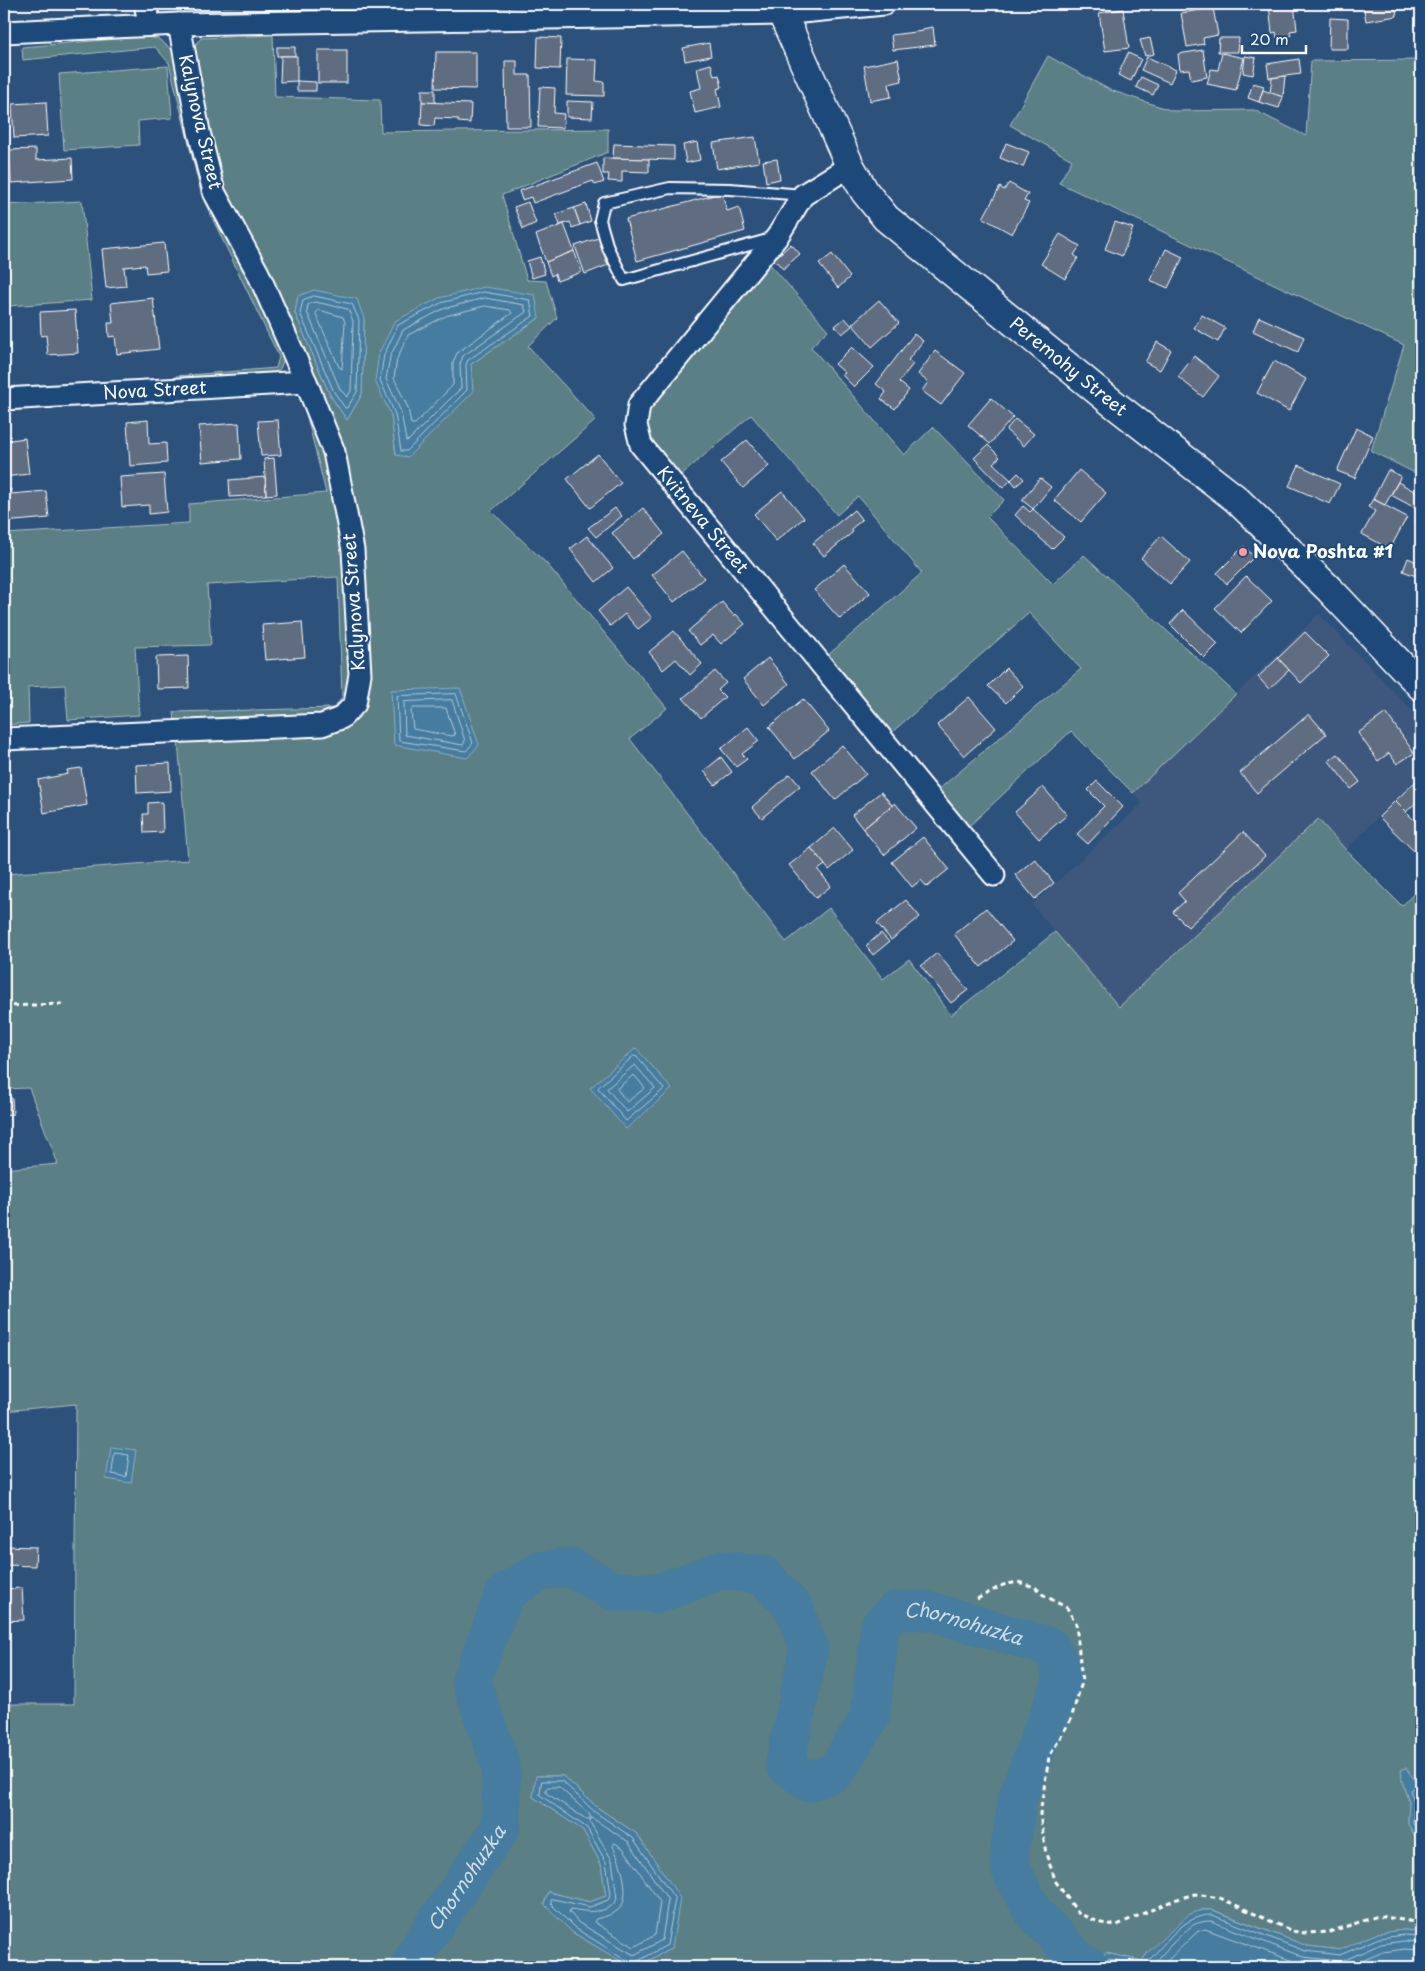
<svg xmlns="http://www.w3.org/2000/svg" width="1425" height="1971" font-family="'Playpen Sans',sans-serif">
	<style>
		.built { fill: #3c597c }
		.green { fill: #5a7f84; stroke: #acbfc2; fill-rule: evenodd }
		.water { fill: #447c9f; stroke: #8fb0c5 }
		.lines { fill: none; stroke-linecap: round; stroke-linejoin: round }
		.shore { stroke: #b4cbd9; stroke-width: 1 }
		.river { stroke: #447c9f; stroke-width: 39 }
		.building { fill: #606d80; stroke: #fff }
		.service-casing { stroke: #fff; stroke-width: 14 }
		.minor-casing { stroke: #fff; stroke-width: 25 }
		.secondary-casing { stroke: #fff; stroke-width: 31 }
		.path { stroke: #fff; stroke-width: 3; stroke-dasharray: 5 4; stroke-linecap: butt }
		.service { stroke: #1f4a7a; stroke-width: 10 }
		.minor { stroke: #1f4a7a; stroke-width: 21 }
		.secondary { stroke: #1f4a7a; stroke-width: 28 }
		.poi-dot { fill: #ff9aa2; stroke: #1f4a7a; stroke-width: 2 }
		.labels { text-anchor: middle; stroke-width: 4; stroke-linejoin: round; paint-order: stroke }
		.street-label { font-size: 18px; fill: #fff; stroke: #1f4a7a }
		.poi-label { font-size: 18px; font-weight: bold; fill: #fff; stroke: #1f4a7a; text-anchor: start }
		.water-label { font-size: 19px; font-style: italic; fill: #d0dee7; stroke: #1f4a7a }
	</style>
	<rect width="100%" height="100%" fill="#2c517b"/>
	<filter id="ink" filterUnits="userSpaceOnUse"><feTurbulence type="fractalNoise" baseFrequency=".02" numOctaves="2"/><feDisplacementMap in="SourceGraphic" scale="10" xChannelSelector="R" yChannelSelector="G"/><feConvolveMatrix kernelMatrix="1 2 1 2 8 2 1 2 1" color-interpolation-filters="sRGB"/></filter>
	<g filter="url(#ink)">
		<path class="built" d="M1319,614L1421,720V773L1346,850L1318,820L1119,1007L1032,905L1142,803L1133,793Z"/>
		<g class="green">
			<path d="M154,4H284V6L155,8Z"/>
			<path d="M273,35L275,97L380,100L381,132L608,129V152L502,195L527,280L546,281L557,318L528,346L596,420L491,511L547,564L667,708L630,739L786,942L829,908L883,979L909,959L951,1015L1055,932L1119,1007L1318,819L1346,850L1402,906L1421,886V1789L1415,1779L1402,1781L1409,1801L1408,1824L1421,1846V1931L1404,1930L1378,1933L1341,1950L1307,1946L1213,1910H1202L1148,1952L1142,1961L1106,1953L1096,1963L1087,1959L1082,1967H636L672,1948L637,1834L598,1808L563,1776H537L533,1797L583,1830L601,1864L606,1896L590,1902L548,1892L572,1932L631,1967H4V1704H74L76,1404L4,1411V1169L58,1164L29,1088L4,1089V874L188,860L178,741L361,707L340,450L220,190L190,51L201,38ZM298,296L364,319L362,394L347,420L330,395L295,313ZM539,318L471,364L396,455L391,415Z"/>
			<path d="M140,37L157,38L175,52L252,275L285,356L280,369L269,377L176,381V376L276,368L279,357L202,197L169,63L155,47L23,60L22,47Z"/>
			<path d="M1048,56L1110,90L1173,111L1254,110L1306,136L1311,61L1421,60V476L1371,451L1404,345L1059,183L1072,160L1010,125Z"/>
			<path d="M168,66L172,118L138,121L139,145L64,150L59,74Z"/>
			<path d="M82,201L92,300L9,306L4,231V205Z"/>
			<path d="M768,262L828,330L811,347L904,455L933,427L1004,500L987,517L1053,584L1084,555L1236,694L1133,793L1071,731L968,827L938,790L1081,669L1029,613L891,733L827,656L922,573L858,496L837,515L751,415L679,477L650,440L645,425L648,409Z"/>
			<path d="M302,397L328,453L348,551L355,674L349,701L320,719L175,723L174,712L334,708L342,698L338,577L207,585L211,645L135,647L139,715L68,720L65,685L28,687L29,723L4,725V534L189,523V504L326,493Z"/>
		</g>
		<g class="water">
			<path d="M485,287L535,295L539,318L471,364L473,392L408,457L396,455L391,415L375,381L379,353L395,321L439,298Z"/>
			<path d="M314,290L357,299L364,319L362,394L347,420L330,395L295,313L298,296Z"/>
			<path d="M460,688L479,745L467,758L394,745L391,690Z"/>
			<path d="M636,1048L672,1089L626,1129L590,1088Z"/>
			<path d="M111,1447L136,1450L131,1483L106,1479Z"/>
			<path d="M1406,1768L1421,1789V1846L1408,1824L1409,1801L1402,1781L1401,1769Z"/>
			<path d="M536,1776H563L598,1808L637,1834L680,1898L672,1948L636,1967H631L572,1932L544,1904L548,1892L590,1902L606,1896L601,1864L583,1830L533,1797Z"/>
			<path d="M1202,1910H1212L1307,1946L1340,1950L1378,1933L1404,1930L1421,1931V1967H1082L1087,1959L1096,1963L1106,1953L1142,1961L1148,1952L1188,1915Z"/>
		</g>
		<g class="lines">
			<g class="shore">
				<path d="M484,292L530,300L533,316L468,360L466,365L467,390L407,451H401L395,414L380,380L384,355L398,325L441,303Z"/>
				<path d="M314,296L352,304L359,320L357,392L347,408H345L334,392L300,313L303,300Z"/>
				<path d="M485,298L524,305L526,312L463,356L460,364L461,388L409,440L406,441L401,412L386,379L390,357L403,330L443,309Z"/>
				<path d="M315,302L348,309L353,321L351,391L347,397L340,389L307,312L308,305Z"/>
				<path d="M485,306L510,310L512,313L457,353L453,363V385L415,424H411L408,408L394,378L397,359L408,335L446,316Z"/>
				<path d="M319,310L343,317L345,322L342,369L339,367L316,314Z"/>
				<path d="M456,694L473,743L466,751L399,741L397,696Z"/>
				<path d="M452,700L465,741L463,745L405,735L404,702Z"/>
				<path d="M414,708H446L455,735L452,736L413,729L411,711Z"/>
				<path d="M634,1056L637,1057L664,1089L626,1121L598,1088Z"/>
				<path d="M635,1065L655,1088L627,1112L607,1089Z"/>
				<path d="M634,1075L645,1088L627,1102L617,1089Z"/>
				<path d="M115,1453L129,1455L126,1477L112,1474Z"/>
				<path d="M542,1781H562L595,1812L633,1838L675,1899L667,1945L633,1964L575,1928L551,1904V1900L553,1899L590,1907L608,1900L611,1894L606,1862L587,1828L540,1795Z"/>
				<path d="M548,1787H559L590,1815V1819H586L546,1793V1789Z"/>
				<path d="M1421,1791L1413,1788L1410,1790L1414,1801L1413,1823L1421,1838"/>
				<path d="M592,1818L629,1842L668,1900L662,1940L634,1955L579,1923L569,1912L571,1909C586,1912 609,1915 617,1899L612,1860L590,1822Z"/>
				<path d="M615,1843L623,1848L660,1902L655,1935L634,1947L594,1922L596,1919C603,1917 612,1915 618,1910C633,1898 620,1860 613,1846Z"/>
				<path d="M1097,1967L1108,1959L1144,1965C1164,1947 1182,1914 1212,1915L1305,1951L1340,1955L1379,1938L1404,1935L1421,1936"/>
				<path d="M1152,1967C1159,1957 1184,1930 1195,1924C1200,1922 1205,1921 1211,1921L1303,1957L1339,1961L1345,1960L1381,1944L1404,1941L1421,1942"/>
				<path d="M1161,1967L1197,1932L1205,1929L1301,1964L1327,1967"/>
				<path d="M1348,1967L1383,1952L1405,1949L1421,1950"/>
			</g>
			<path class="river" id="s1" d="M409,1967L425,1939L501,1827V1766L471,1681L505,1593L540,1571L570,1567L613,1591L660,1593L721,1570L763,1575L794,1608L809,1648L785,1764L808,1782L835,1772L870,1717L880,1626L895,1611L926,1610L1050,1647L1059,1663L1062,1681L1018,1796L1010,1850L1011,1870L1034,1913L1081,1963L1089,1967"/>
		</g>
		<g class="building">
			<path d="M48,4H99V6L48,7Z"/>
			<path d="M1269,4H1294L1297,30L1290,31L1291,36L1277,38L1276,32L1272,33Z"/>
			<path d="M1363,4H1395L1397,16L1366,21Z"/>
			<path d="M1213,8L1218,35L1203,38L1204,44L1187,47L1181,13Z"/>
			<path d="M1123,9L1129,48L1105,51L1099,13Z"/>
			<path d="M1330,18L1348,19V49H1329Z"/>
			<path d="M933,27L935,45L893,50L891,35L923,31L922,29Z"/>
			<path d="M538,37L561,38L560,69L537,68Z"/>
			<path d="M1150,38L1154,54L1145,56L1140,40Z"/>
			<path d="M1219,38H1239L1238,52H1218Z"/>
			<path d="M709,43L711,56L685,61L683,48Z"/>
			<rect x="277" y="47" width="18" height="9"/>
			<rect x="318" y="50" width="29" height="33"/>
			<path d="M1203,50L1207,77L1191,80L1189,69L1180,70L1178,54Z"/>
			<path d="M436,52H476V89L435,88Z"/>
			<path d="M1128,53L1141,59L1131,81L1118,75Z"/>
			<path d="M1222,53L1244,58L1236,90L1207,84L1211,69L1218,70Z"/>
			<path d="M281,56H297V81L280,82Z"/>
			<path d="M1245,56L1256,58L1253,75L1243,73Z"/>
			<path d="M1147,57L1176,70L1170,83L1141,70Z"/>
			<path d="M567,59L597,60L596,81L604,82V96L566,95Z"/>
			<path d="M898,59L902,81L889,84L891,97L870,101L864,66Z"/>
			<path d="M1299,59L1301,74L1269,78L1267,64Z"/>
			<path d="M505,61H517V75H530L531,127H506Z"/>
			<path d="M711,64L714,76L719,75L722,87L717,89L721,107L695,113L690,91L701,88L697,68Z"/>
			<path d="M1285,76L1283,97L1270,93L1272,78Z"/>
			<path d="M1141,77L1158,85L1153,95L1136,87Z"/>
			<path d="M297,81L316,82V91H297Z"/>
			<path d="M1253,83L1264,86L1259,102L1248,98Z"/>
			<path d="M540,87L555,88L554,113L564,114L563,128L538,127Z"/>
			<path d="M422,90H435V103L422,102Z"/>
			<path d="M1263,90L1283,97L1279,108L1259,102Z"/>
			<path d="M567,101L593,102L592,118L567,117Z"/>
			<path d="M46,102L48,136L14,138L12,104Z"/>
			<path d="M422,102L471,104L470,123L458,122V119L435,118L434,126L421,125Z"/>
			<path d="M755,137L759,162L717,169L713,143Z"/>
			<path d="M697,142L700,160L686,163L683,145Z"/>
			<path d="M1006,143L1029,152L1023,167L1000,158Z"/>
			<path d="M614,144L674,146V160L613,158Z"/>
			<path d="M36,149V160L72,158L73,179L11,183L9,150Z"/>
			<path d="M603,158L649,159V172L622,171V182L608,181L609,174H603Z"/>
			<path d="M777,159L780,179L766,182L763,161Z"/>
			<path d="M597,163L604,182L595,185L593,181L533,203L531,197L522,200L519,191Z"/>
			<path d="M1009,183L1028,194L1024,201L1029,203L1012,234L983,218L1000,187L1004,190Z"/>
			<path d="M722,193L727,211L739,207L745,231L637,261L626,219Z"/>
			<path d="M528,202L536,223L523,229L514,207Z"/>
			<path d="M586,204L591,221L580,225L574,208Z"/>
			<path d="M574,208L580,225L572,228L570,222L560,225L556,214Z"/>
			<path d="M1115,222L1133,228L1122,256L1105,249Z"/>
			<path d="M564,224L574,251L546,262L536,235Z"/>
			<path d="M1060,234L1080,246L1074,255L1078,258L1065,279L1041,264Z"/>
			<path d="M598,238L608,265L585,274L575,246Z"/>
			<path d="M164,243L167,271L146,273L145,265L124,267L126,286L106,288L102,249Z"/>
			<path d="M791,244L800,254L783,269L774,259Z"/>
			<path d="M1166,249L1183,257L1168,288L1150,280Z"/>
			<path d="M574,251L582,272L557,281L555,274L551,276L546,262Z"/>
			<path d="M832,254L850,277L838,288L819,264Z"/>
			<path d="M540,257L545,274L532,278L527,261Z"/>
			<path d="M153,298L159,349L117,354L115,336L109,337L108,323H113L111,303Z"/>
			<path d="M879,300L899,323L872,347L852,324Z"/>
			<path d="M75,310L78,353L48,355L46,335L41,336L40,312Z"/>
			<path d="M1202,315L1225,328L1218,342L1194,328Z"/>
			<path d="M1259,317L1304,337L1298,352L1253,331Z"/>
			<path d="M845,318L852,326L842,334L835,326Z"/>
			<path d="M914,334L923,341L908,360L913,364L899,382L909,390L895,409L881,399L886,392L876,384Z"/>
			<path d="M1157,342L1171,350L1160,370L1145,362Z"/>
			<path d="M852,347L874,367L854,387L842,375L845,373L835,364Z"/>
			<path d="M935,351L965,373L941,405L922,391L928,382L918,374Z"/>
			<path d="M1194,356L1219,376L1203,397L1178,377Z"/>
			<path d="M1274,361L1306,379L1289,411L1257,393Z"/>
			<path d="M991,398L1013,417L990,444L968,425Z"/>
			<path d="M1015,419L1034,434L1024,446L1006,430Z"/>
			<path d="M148,420L149,444L166,443L167,463L130,466L127,422Z"/>
			<path d="M278,420L281,455L261,456L258,421Z"/>
			<path d="M239,423L241,459L202,462L199,426Z"/>
			<path d="M1356,428L1373,436L1355,478L1337,471Z"/>
			<path d="M25,438L29,474L4,477V441Z"/>
			<path d="M747,440L769,466L743,488L721,462Z"/>
			<path d="M988,445L1000,457L993,463L1011,480L1003,488L974,458Z"/>
			<path d="M598,454L621,483L590,508L567,479Z"/>
			<path d="M274,458L277,494L266,495L264,459Z"/>
			<path d="M1299,465L1340,484L1330,504L1289,486Z"/>
			<path d="M1079,470L1106,493L1081,522L1054,500Z"/>
			<path d="M1388,470L1401,476L1385,505L1373,499Z"/>
			<path d="M1018,473L1024,479L1016,486L1011,480Z"/>
			<path d="M164,474L167,512L149,514V505L122,507L120,477Z"/>
			<path d="M265,477L266,495L230,497L229,480Z"/>
			<path d="M1040,478L1051,487L1033,509L1022,500Z"/>
			<path d="M1398,482L1421,495V525L1415,522L1421,511L1391,495Z"/>
			<path d="M11,489V494L46,491L49,518L4,522V490Z"/>
			<path d="M782,491L804,518L776,541L754,514Z"/>
			<path d="M1373,499L1407,517L1390,549L1362,534L1375,511L1368,507Z"/>
			<path d="M1023,506L1030,512L1033,509L1064,537L1052,549L1015,515Z"/>
			<path d="M615,508L622,516L596,537L588,528Z"/>
			<path d="M643,508L664,534L633,559L612,533Z"/>
			<path d="M854,510L862,520L851,529L853,532L824,556L813,543Z"/>
			<path d="M587,536L613,568L596,582L570,549Z"/>
			<path d="M1161,536L1190,562L1170,584L1141,558Z"/>
			<path d="M1244,546L1254,557L1227,584L1217,573Z"/>
			<path d="M682,551L704,578L674,602L652,575Z"/>
			<path d="M1408,558L1421,564V578L1403,571Z"/>
			<path d="M844,564L870,593L840,619L814,590Z"/>
			<path d="M1246,576L1272,601L1241,633L1215,608Z"/>
			<path d="M626,587L652,618L638,629L625,614L610,626L598,611Z"/>
			<path d="M722,602L734,616L736,614L745,624L721,644L713,635L700,645L688,631Z"/>
			<path d="M1183,610L1218,644L1204,658L1170,624Z"/>
			<path d="M302,622L305,657L265,660L262,625Z"/>
			<path d="M674,631L702,664L690,675L676,659L663,670L649,652Z"/>
			<path d="M1305,632L1329,656L1301,683L1278,658Z"/>
			<path d="M188,656L189,688L157,689L156,657Z"/>
			<path d="M768,658L789,684L764,705L743,679Z"/>
			<path d="M1278,658L1289,670L1269,689L1258,677Z"/>
			<path d="M1006,668L1023,686L1006,703L988,686Z"/>
			<path d="M715,671L726,683L718,690L725,697L701,718L683,698Z"/>
			<path d="M969,697L996,728L964,756L937,725Z"/>
			<path d="M803,699L829,731L795,759L769,727Z"/>
			<path d="M1386,713L1414,753L1397,764L1389,753L1378,761L1358,733Z"/>
			<path d="M1309,714L1326,734L1257,793L1240,773Z"/>
			<path d="M748,727L759,741L742,754L747,759L736,767L721,749Z"/>
			<path d="M842,745L866,774L835,800L812,771Z"/>
			<path d="M1338,754L1360,782L1351,789L1329,761Z"/>
			<path d="M721,757L732,772L715,785L704,771Z"/>
			<path d="M170,763L171,791L137,793L136,765Z"/>
			<path d="M81,768L87,805L44,813L38,780L68,774L67,770Z"/>
			<path d="M790,774L800,786L762,818L752,807Z"/>
			<path d="M1417,780L1421,784V798L1406,812L1395,801Z"/>
			<path d="M1097,781L1123,807L1088,844L1077,834L1104,806L1088,790Z"/>
			<path d="M1043,787L1067,815L1039,839L1015,812Z"/>
			<path d="M881,792L892,805L863,829L852,815Z"/>
			<path d="M1395,801L1421,827V848L1416,853L1379,817Z"/>
			<path d="M162,802L163,832L144,833L143,814H148V803Z"/>
			<path d="M895,803L916,828L884,855L863,829Z"/>
			<path d="M835,828L853,850L829,870L811,848Z"/>
			<path d="M1243,832L1265,856L1188,927L1173,912L1185,901L1178,893Z"/>
			<path d="M923,837L949,869L927,887L921,880L912,887L892,862Z"/>
			<path d="M811,848L825,865L818,870L831,886L816,898L789,865Z"/>
			<path d="M1035,859L1054,883L1035,899L1015,875Z"/>
			<path d="M906,900L920,917L891,940L877,923Z"/>
			<path d="M986,908L1013,941L981,967L954,934Z"/>
			<path d="M881,933L889,942L873,955L866,946Z"/>
			<path d="M937,953L968,990L951,1003L921,966Z"/>
			<path d="M12,1098L13,1114L4,1115V1099Z"/>
			<path d="M4,1546L36,1547L35,1566L4,1565Z"/>
			<path d="M22,1588L24,1620L4,1621V1589Z"/>
		</g>
		<g class="lines">
			<g class="service-casing">
				<path id="service" d="M771,239L624,280L608,248L600,220L604,203L670,188L730,189L803,195"/>
			</g>
			<g class="minor-casing">
				<g id="minor">
					<path d="M145,4L150,25"/>
					<path d="M4,32L179,24L781,14L884,4"/>
					<path id="s2" d="M850,166L803,195L777,237L639,405L636,425L641,445L994,875"/>
					<path id="s3" d="M4,399L306,382"/>
					<path d="M4,739L322,725L341,718L355,704L360,674L353,550L334,452L306,382L258,273L214,192L199,132L179,24"/>
				</g>
			</g>
			<g class="secondary-casing">
				<g id="secondary">
					<path id="s4" d="M778,4L850,166L865,192L886,218L1110,401L1236,499L1330,590L1421,686"/>
				</g>
			</g>
			<g class="path">
				<path d="M4,1006L62,1004"/>
				<path d="M977,1599L1003,1585L1018,1582L1035,1587L1042,1594L1067,1608L1076,1623L1082,1682L1071,1719L1049,1757L1040,1814L1046,1854L1056,1882L1078,1913L1101,1923L1117,1925L1174,1900L1195,1894L1220,1898L1292,1931L1305,1933L1329,1932L1378,1916L1421,1923"/>
			</g>
			<use href="#service" class="service"/>
			<use href="#minor" class="minor"/>
			<use href="#secondary" class="secondary"/>
		</g>
	</g>
	<circle class="poi-dot" cx="1243" cy="552" r="5"/>
	<g class="labels">
		<g class="street-label">
			<text transform="translate(200 122) rotate(77)" y="6">Kalynova Street</text>
			<text dy="6" stroke="none"><textPath href="#s4" startOffset="476">Peremohy Street</textPath></text>
			<text dy="6" stroke="none"><textPath href="#s3" startOffset="151">Nova Street</textPath></text>
			<text dy="6" stroke="none"><textPath href="#s2" startOffset="460">Kvitneva Street</textPath></text>
			<text transform="translate(354 602) rotate(-94)" y="6">Kalynova Street</text>
		</g>
		<g class="poi-label">
			<text x="1253" y="558">Nova Poshta #1</text>
		</g>
		<g class="water-label">
			<text dy="7" stroke="none"><textPath href="#s1" startOffset="1201">Chornohuzka</textPath></text>
			<text dy="7" stroke="none"><textPath href="#s1" startOffset="106">Chornohuzka</textPath></text>
		</g>
	</g>
	<rect width="1425" height="1971" fill="none" stroke="#1f4a7a" stroke-width="20"/>
	<rect x="10" y="10" width="1405" height="1951" fill="none" stroke="#fff" stroke-width="2" filter="url(#ink)"/>
	<path d="M1242 45v8h64v-8" fill="none" stroke="#ffffff" stroke-width="2.5"/>
	<text x="1250" y="45" font-size="15" fill="#ffffff" stroke="#1f4a7a" stroke-width="4" paint-order="stroke">20 m</text>
</svg>
